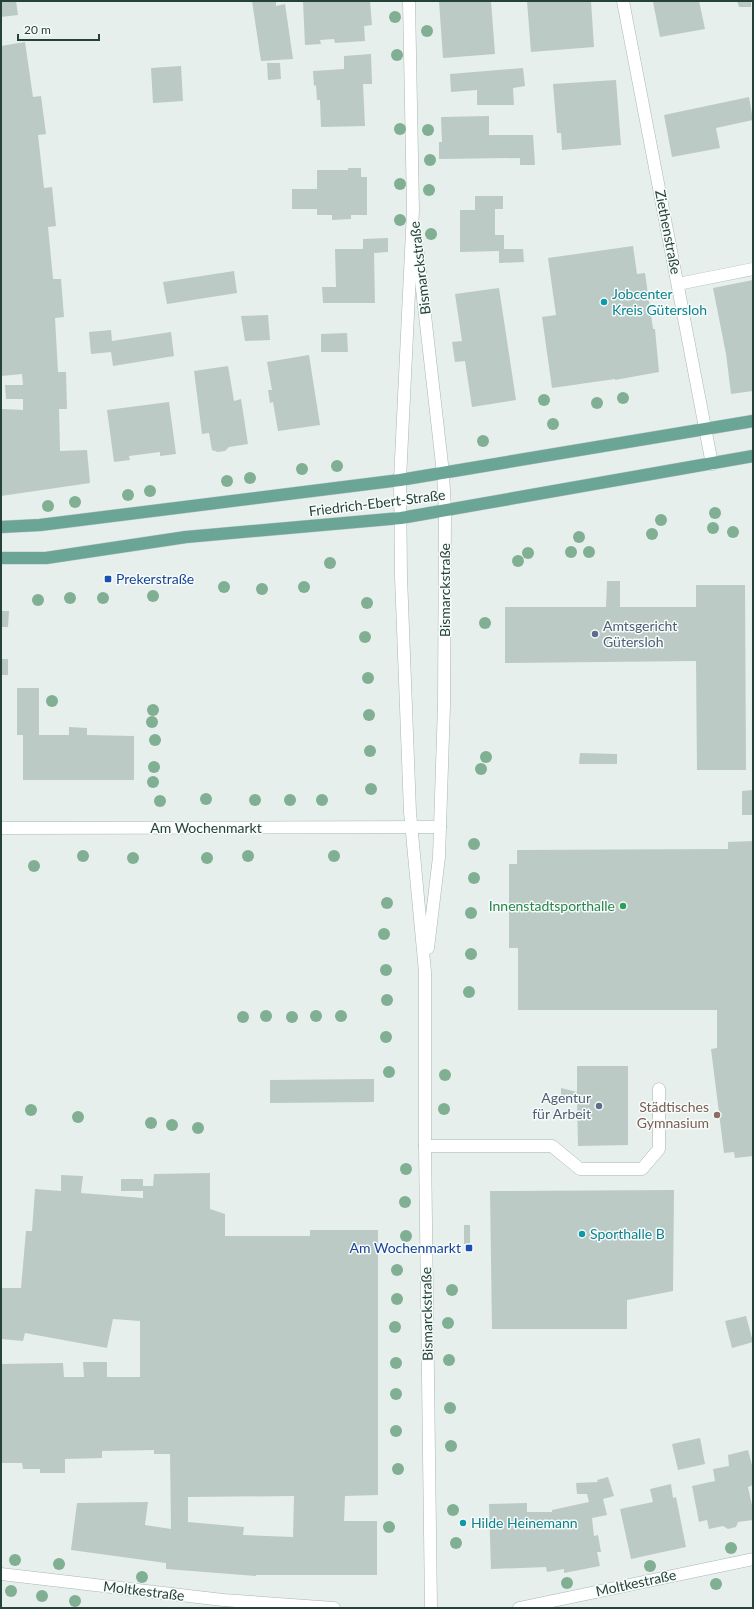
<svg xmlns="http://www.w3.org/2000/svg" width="754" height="1609" font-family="Lato,sans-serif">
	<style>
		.building { fill: #bbcac4; fill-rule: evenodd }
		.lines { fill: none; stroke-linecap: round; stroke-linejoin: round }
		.minor-casing { stroke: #a8b8b2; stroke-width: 13 }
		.major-casing { stroke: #c2cac8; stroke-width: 13 }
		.minor { stroke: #fff; stroke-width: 12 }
		.major { stroke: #6aa596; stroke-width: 12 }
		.tree { fill: #80af93 }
		.culture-dot { fill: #0f9aa8; stroke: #f7fbf9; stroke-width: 1.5 }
		.transit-dot { fill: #1a4fb4; stroke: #f7fbf9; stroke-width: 1.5 }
		.service-dot { fill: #5c6f8a; stroke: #f7fbf9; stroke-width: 1.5 }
		.leisure-dot { fill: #2e9e5b; stroke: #f7fbf9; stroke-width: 1.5 }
		.education-dot { fill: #8d6e63; stroke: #f7fbf9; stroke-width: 1.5 }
		.labels { text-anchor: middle; stroke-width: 3; stroke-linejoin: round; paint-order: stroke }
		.street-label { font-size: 14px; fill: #24423a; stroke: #f7fbf9 }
		.culture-label { font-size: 14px; fill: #0d838f; stroke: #f7fbf9; text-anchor: start }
		.transit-label { font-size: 14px; fill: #164399; stroke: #f7fbf9; text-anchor: start }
		.service-label { font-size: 14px; fill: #4e5e75; stroke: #f7fbf9; text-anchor: start }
		.leisure-label { font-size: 14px; fill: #27864d; stroke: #f7fbf9; text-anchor: end }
		.education-label { font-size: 14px; fill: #785e54; stroke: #f7fbf9; text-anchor: end }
	</style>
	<rect width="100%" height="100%" fill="#e6efeb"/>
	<g class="building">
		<path d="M1,1H16L18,15L1,17Z"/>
		<path d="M252,1H276V6L285,4L293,59L261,61Z"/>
		<path d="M303,1H370L372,25L364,26L365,41L335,43L334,39L320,40L321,44L305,45Z"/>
		<path d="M439,1H491L495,54L443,58Z"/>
		<path d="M527,1H591L594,47L531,52Z"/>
		<path d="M659,1H699L705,29L660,37L653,2Z"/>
		<path d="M737,1H751V7H739Z"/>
		<path d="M25,42L33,97L41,96L46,134L38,135L44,188L52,187L56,226L48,227L53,279H61L64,317L55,318L58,372H66L67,409H59L60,451L87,450L90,483L1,496L2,409L23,410V399H6L5,385H23L22,374L1,376V319H2L1,46Z"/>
		<path d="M371,54L372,84H363L365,126L321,127L320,100H317L316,85L314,86L313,71L344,69V56Z"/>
		<path d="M267,63H280L281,79L268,80Z"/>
		<path d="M181,66L183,101L153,103L151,68Z"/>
		<path d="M523,68L525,86L513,88L514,105H477V90L451,92L450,74Z"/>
		<path d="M616,80L621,145L562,150L561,133H557L553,84Z"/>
		<path d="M749,97L753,120L716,128L720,148L672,157L664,115Z"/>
		<path d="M489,116V135H533L535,165H520V158L439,159V142H442L441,117Z"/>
		<path d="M348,168H361V177H367V215H351V219L332,220V215H317V209H292V189H317V170H348Z"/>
		<path d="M475,196H503V209H495V235H504V249H523L524,262L499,263V251L460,252V210H475Z"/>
		<path d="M388,238V252L374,253L375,303H323L322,287H336L335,249H363V239Z"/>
		<path d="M633,246L637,274L645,273L653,329H655L659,372L615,380V379L552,388L542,317L556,315L548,258Z"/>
		<path d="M234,271L237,293L167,304L163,282Z"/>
		<path d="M753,280V391L731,394L726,354L713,288Z"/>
		<path d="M499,288L516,400L472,407L465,361L455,362L452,342L462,341L455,294Z"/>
		<path d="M268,315L270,340L245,341L241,316Z"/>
		<path d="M111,330L112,341L171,332L174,356L113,366L111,352L91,354L89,332Z"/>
		<path d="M347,333L348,352H321V334Z"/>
		<path d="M309,355L320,425L278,431L273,402L270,403L268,390H272L267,362Z"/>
		<path d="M228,366L234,401L241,399L248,444L229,447L225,451L218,452L212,450L209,433L202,434L194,371Z"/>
		<path d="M169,402L176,454L160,456V452L129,456L130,460L114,462L107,410Z"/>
		<path d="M607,581H620V607H696V585H745L746,770H697L696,661L505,663V607H606Z"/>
		<path d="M1,611H9L8,627H1Z"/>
		<rect x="1" y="659" width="7" height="16"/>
		<path d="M17,688H39V735H69V727L87,728V735L134,736V780H23V735H17Z"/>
		<path d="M580,753L617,754V764H579Z"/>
		<path d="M753,790V815H742V791Z"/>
		<path d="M753,841V1156L735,1158L734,1152L724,1153L711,1049L717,1048V1010H518V948H509V864H517V850L728,849V842Z"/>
		<path d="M577,1066H628V1145L578,1146L577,1097L561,1103V1088L577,1092Z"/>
		<path d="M374,1079V1102L270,1103V1080Z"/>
		<path d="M210,1173V1209L225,1214V1236H310V1230H378V1495L345,1496L344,1521H377V1575H256V1576L166,1569V1563L71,1550L77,1503L148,1502L145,1525L171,1529L170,1454H154V1450L102,1451V1458L65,1459V1473H40V1469H23L22,1463H1V1364L63,1363L64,1377H84L83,1362H107V1377H140V1321L113,1319L107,1348L25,1333L23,1341L1,1339V1288H21L26,1231H32L35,1189L61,1191V1175L83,1176L81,1193L143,1198V1191H121V1179H143V1186H153L154,1174ZM294,1496L293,1537L243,1535L244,1527L188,1522V1497Z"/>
		<path d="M674,1190L673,1291L627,1300V1329H492L490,1191Z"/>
		<rect x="464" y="1225" width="6" height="19"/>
		<path d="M746,1316L753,1342L732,1348L725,1321Z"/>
		<path d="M700,1438L705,1464L678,1470L672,1444Z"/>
		<path d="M748,1450L753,1469V1485L748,1487L753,1510V1520L738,1522L736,1527L728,1529L723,1526L709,1529L707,1520L699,1522L692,1486L715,1481L713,1469L729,1466L728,1455Z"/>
		<path d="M608,1477L614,1496L603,1499L607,1515L592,1518L594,1536L598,1535L601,1552H597L600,1566L564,1573V1569L547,1572L546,1567L491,1569L489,1504L527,1503V1512H552V1510L589,1502L587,1494H577L576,1483L598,1482L597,1480Z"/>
		<path d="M671,1484L673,1498L676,1497L686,1547L631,1559L620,1509L653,1502L650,1489Z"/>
	</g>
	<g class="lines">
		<g class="minor-casing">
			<g id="minor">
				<path d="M409,1L413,210L400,480L401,576L410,812L425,972V1146L431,1608"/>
				<path d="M623,1L712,464"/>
				<path d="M417,245L443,473L445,510L444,705L439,857L428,948"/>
				<path d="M678,284L753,269"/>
				<path d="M1,828L440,827"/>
				<path d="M425,1146H552L580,1169H642L659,1149V1089"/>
				<path d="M1,1574L223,1600L334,1608"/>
				<path d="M519,1608L753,1559"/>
			</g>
		</g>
		<g class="major-casing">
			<g id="major">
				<path d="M1,527L40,525L400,480L753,421"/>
				<path d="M1,558H46L186,537L401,518L753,456"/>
			</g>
		</g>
		<use href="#minor" class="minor"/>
		<use href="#major" class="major"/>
	</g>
	<g class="tree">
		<circle cx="395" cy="17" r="6"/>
		<circle cx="427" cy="31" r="6"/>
		<circle cx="397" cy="55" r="6"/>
		<circle cx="400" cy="129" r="6"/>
		<circle cx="428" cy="130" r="6"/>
		<circle cx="430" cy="160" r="6"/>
		<circle cx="400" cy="184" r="6"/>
		<circle cx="429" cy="190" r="6"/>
		<circle cx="400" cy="220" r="6"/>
		<circle cx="431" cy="234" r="6"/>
		<circle cx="623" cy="398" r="6"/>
		<circle cx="544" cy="400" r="6"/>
		<circle cx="597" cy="403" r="6"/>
		<circle cx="553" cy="424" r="6"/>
		<circle cx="483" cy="441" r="6"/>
		<circle cx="337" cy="466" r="6"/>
		<circle cx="302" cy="469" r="6"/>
		<circle cx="250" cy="478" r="6"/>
		<circle cx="227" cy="481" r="6"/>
		<circle cx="150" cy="491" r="6"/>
		<circle cx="128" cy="495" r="6"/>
		<circle cx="75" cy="502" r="6"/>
		<circle cx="48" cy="506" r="6"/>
		<circle cx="715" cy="513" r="6"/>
		<circle cx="661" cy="520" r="6"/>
		<circle cx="713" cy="528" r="6"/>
		<circle cx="733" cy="532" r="6"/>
		<circle cx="652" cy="534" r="6"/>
		<circle cx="579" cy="537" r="6"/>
		<circle cx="571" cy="552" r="6"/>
		<circle cx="589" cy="552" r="6"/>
		<circle cx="528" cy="553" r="6"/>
		<circle cx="518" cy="561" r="6"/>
		<circle cx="330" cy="563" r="6"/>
		<circle cx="224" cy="587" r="6"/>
		<circle cx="304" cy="587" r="6"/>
		<circle cx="262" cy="589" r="6"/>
		<circle cx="153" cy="596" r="6"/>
		<circle cx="70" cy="598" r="6"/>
		<circle cx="103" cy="598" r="6"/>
		<circle cx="38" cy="600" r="6"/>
		<circle cx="367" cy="603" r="6"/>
		<circle cx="485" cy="623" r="6"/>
		<circle cx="365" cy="637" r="6"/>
		<circle cx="368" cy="678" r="6"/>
		<circle cx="52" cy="701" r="6"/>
		<circle cx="153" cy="710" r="6"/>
		<circle cx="369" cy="715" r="6"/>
		<circle cx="152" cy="722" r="6"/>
		<circle cx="155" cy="740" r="6"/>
		<circle cx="370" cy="751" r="6"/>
		<circle cx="486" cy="757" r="6"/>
		<circle cx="154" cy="767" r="6"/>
		<circle cx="481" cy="769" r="6"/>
		<circle cx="153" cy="782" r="6"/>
		<circle cx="371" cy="789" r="6"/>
		<circle cx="206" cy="799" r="6"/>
		<circle cx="255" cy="800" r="6"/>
		<circle cx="290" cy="800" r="6"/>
		<circle cx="322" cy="800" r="6"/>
		<circle cx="160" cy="801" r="6"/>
		<circle cx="474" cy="844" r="6"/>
		<circle cx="83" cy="856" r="6"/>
		<circle cx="248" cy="856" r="6"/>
		<circle cx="334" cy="856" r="6"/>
		<circle cx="133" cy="858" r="6"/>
		<circle cx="207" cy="858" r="6"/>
		<circle cx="34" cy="866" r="6"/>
		<circle cx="474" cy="878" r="6"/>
		<circle cx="387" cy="903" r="6"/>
		<circle cx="471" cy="913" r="6"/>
		<circle cx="384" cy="934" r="6"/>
		<circle cx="471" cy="954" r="6"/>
		<circle cx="386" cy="970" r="6"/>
		<circle cx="469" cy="992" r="6"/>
		<circle cx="387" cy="1000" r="6"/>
		<circle cx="266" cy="1016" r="6"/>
		<circle cx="316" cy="1016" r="6"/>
		<circle cx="341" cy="1016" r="6"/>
		<circle cx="243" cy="1017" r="6"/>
		<circle cx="292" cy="1017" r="6"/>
		<circle cx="386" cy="1037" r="6"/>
		<circle cx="389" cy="1072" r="6"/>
		<circle cx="445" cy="1075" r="6"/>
		<circle cx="444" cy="1109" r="6"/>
		<circle cx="31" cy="1110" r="6"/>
		<circle cx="78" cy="1117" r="6"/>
		<circle cx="151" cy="1123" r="6"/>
		<circle cx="172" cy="1125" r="6"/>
		<circle cx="198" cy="1128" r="6"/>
		<circle cx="406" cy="1169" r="6"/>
		<circle cx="405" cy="1202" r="6"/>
		<circle cx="406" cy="1236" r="6"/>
		<circle cx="397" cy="1270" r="6"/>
		<circle cx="452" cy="1290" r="6"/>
		<circle cx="397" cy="1299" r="6"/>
		<circle cx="448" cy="1323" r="6"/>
		<circle cx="395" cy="1327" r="6"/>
		<circle cx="449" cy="1360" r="6"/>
		<circle cx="396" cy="1363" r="6"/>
		<circle cx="396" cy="1394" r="6"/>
		<circle cx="450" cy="1408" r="6"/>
		<circle cx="396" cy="1431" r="6"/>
		<circle cx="451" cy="1446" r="6"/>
		<circle cx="398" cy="1469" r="6"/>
		<circle cx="453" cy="1510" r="6"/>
		<circle cx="389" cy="1527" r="6"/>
		<circle cx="456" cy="1543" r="6"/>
		<circle cx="731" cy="1548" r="6"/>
		<circle cx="15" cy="1560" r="6"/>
		<circle cx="59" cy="1564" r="6"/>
		<circle cx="650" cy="1566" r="6"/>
		<circle cx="142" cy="1577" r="6"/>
		<circle cx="567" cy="1583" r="6"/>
		<circle cx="716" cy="1584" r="6"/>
		<circle cx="11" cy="1591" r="6"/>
		<circle cx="42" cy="1596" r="6"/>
		<circle cx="75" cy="1601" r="6"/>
	</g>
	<g class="culture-dot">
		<circle cx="604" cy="302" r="4"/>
		<circle cx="582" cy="1234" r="4"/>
		<circle cx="463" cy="1523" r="4"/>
	</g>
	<g class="transit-dot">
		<rect x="104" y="575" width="8" height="8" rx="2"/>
		<rect x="465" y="1244" width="8" height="8" rx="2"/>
	</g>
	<g class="service-dot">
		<circle cx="595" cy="634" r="4"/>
		<circle cx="599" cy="1106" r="4"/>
	</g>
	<circle class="leisure-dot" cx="623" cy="906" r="4"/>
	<circle class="education-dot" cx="717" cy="1115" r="4"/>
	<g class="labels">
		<g class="street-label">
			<text transform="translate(668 232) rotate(79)" y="5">Ziethenstraße</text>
			<text transform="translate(420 268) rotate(-97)" y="5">Bismarckstraße</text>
			<text transform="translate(377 503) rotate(-7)" y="5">Friedrich-Ebert-Straße</text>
			<text transform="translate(445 590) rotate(-90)" y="5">Bismarckstraße</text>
			<text x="206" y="833">Am Wochenmarkt</text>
			<text transform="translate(427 1314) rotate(-91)" y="5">Bismarckstraße</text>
			<text transform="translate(636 1583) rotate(-12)" y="5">Moltkestraße</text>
			<text transform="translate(144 1591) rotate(7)" y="5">Moltkestraße</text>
		</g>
		<g class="culture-label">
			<text x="612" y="299">Jobcenter<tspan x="612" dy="16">Kreis Gütersloh</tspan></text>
			<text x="590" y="1239">Sporthalle B</text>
			<text x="471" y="1528">Hilde Heinemann</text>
		</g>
		<g class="transit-label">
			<text x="116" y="584">Prekerstraße</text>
			<text x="461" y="1253" text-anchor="end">Am Wochenmarkt</text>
		</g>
		<g class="service-label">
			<text x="603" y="631">Amtsgericht<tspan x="603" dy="16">Gütersloh</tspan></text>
			<text x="591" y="1103" text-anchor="end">Agentur<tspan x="591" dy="16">für Arbeit</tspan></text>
		</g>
		<g class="leisure-label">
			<text x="615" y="911">Innenstadtsporthalle</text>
		</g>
		<g class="education-label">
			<text x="709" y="1112">Städtisches<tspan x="709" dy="16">Gymnasium</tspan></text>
		</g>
	</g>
	<rect width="754" height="1609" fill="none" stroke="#24423a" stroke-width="4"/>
	<path d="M18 34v6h81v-6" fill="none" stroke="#24423a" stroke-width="2"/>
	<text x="24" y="34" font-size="12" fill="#24423a" stroke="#f7fbf9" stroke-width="3" paint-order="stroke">20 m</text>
</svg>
